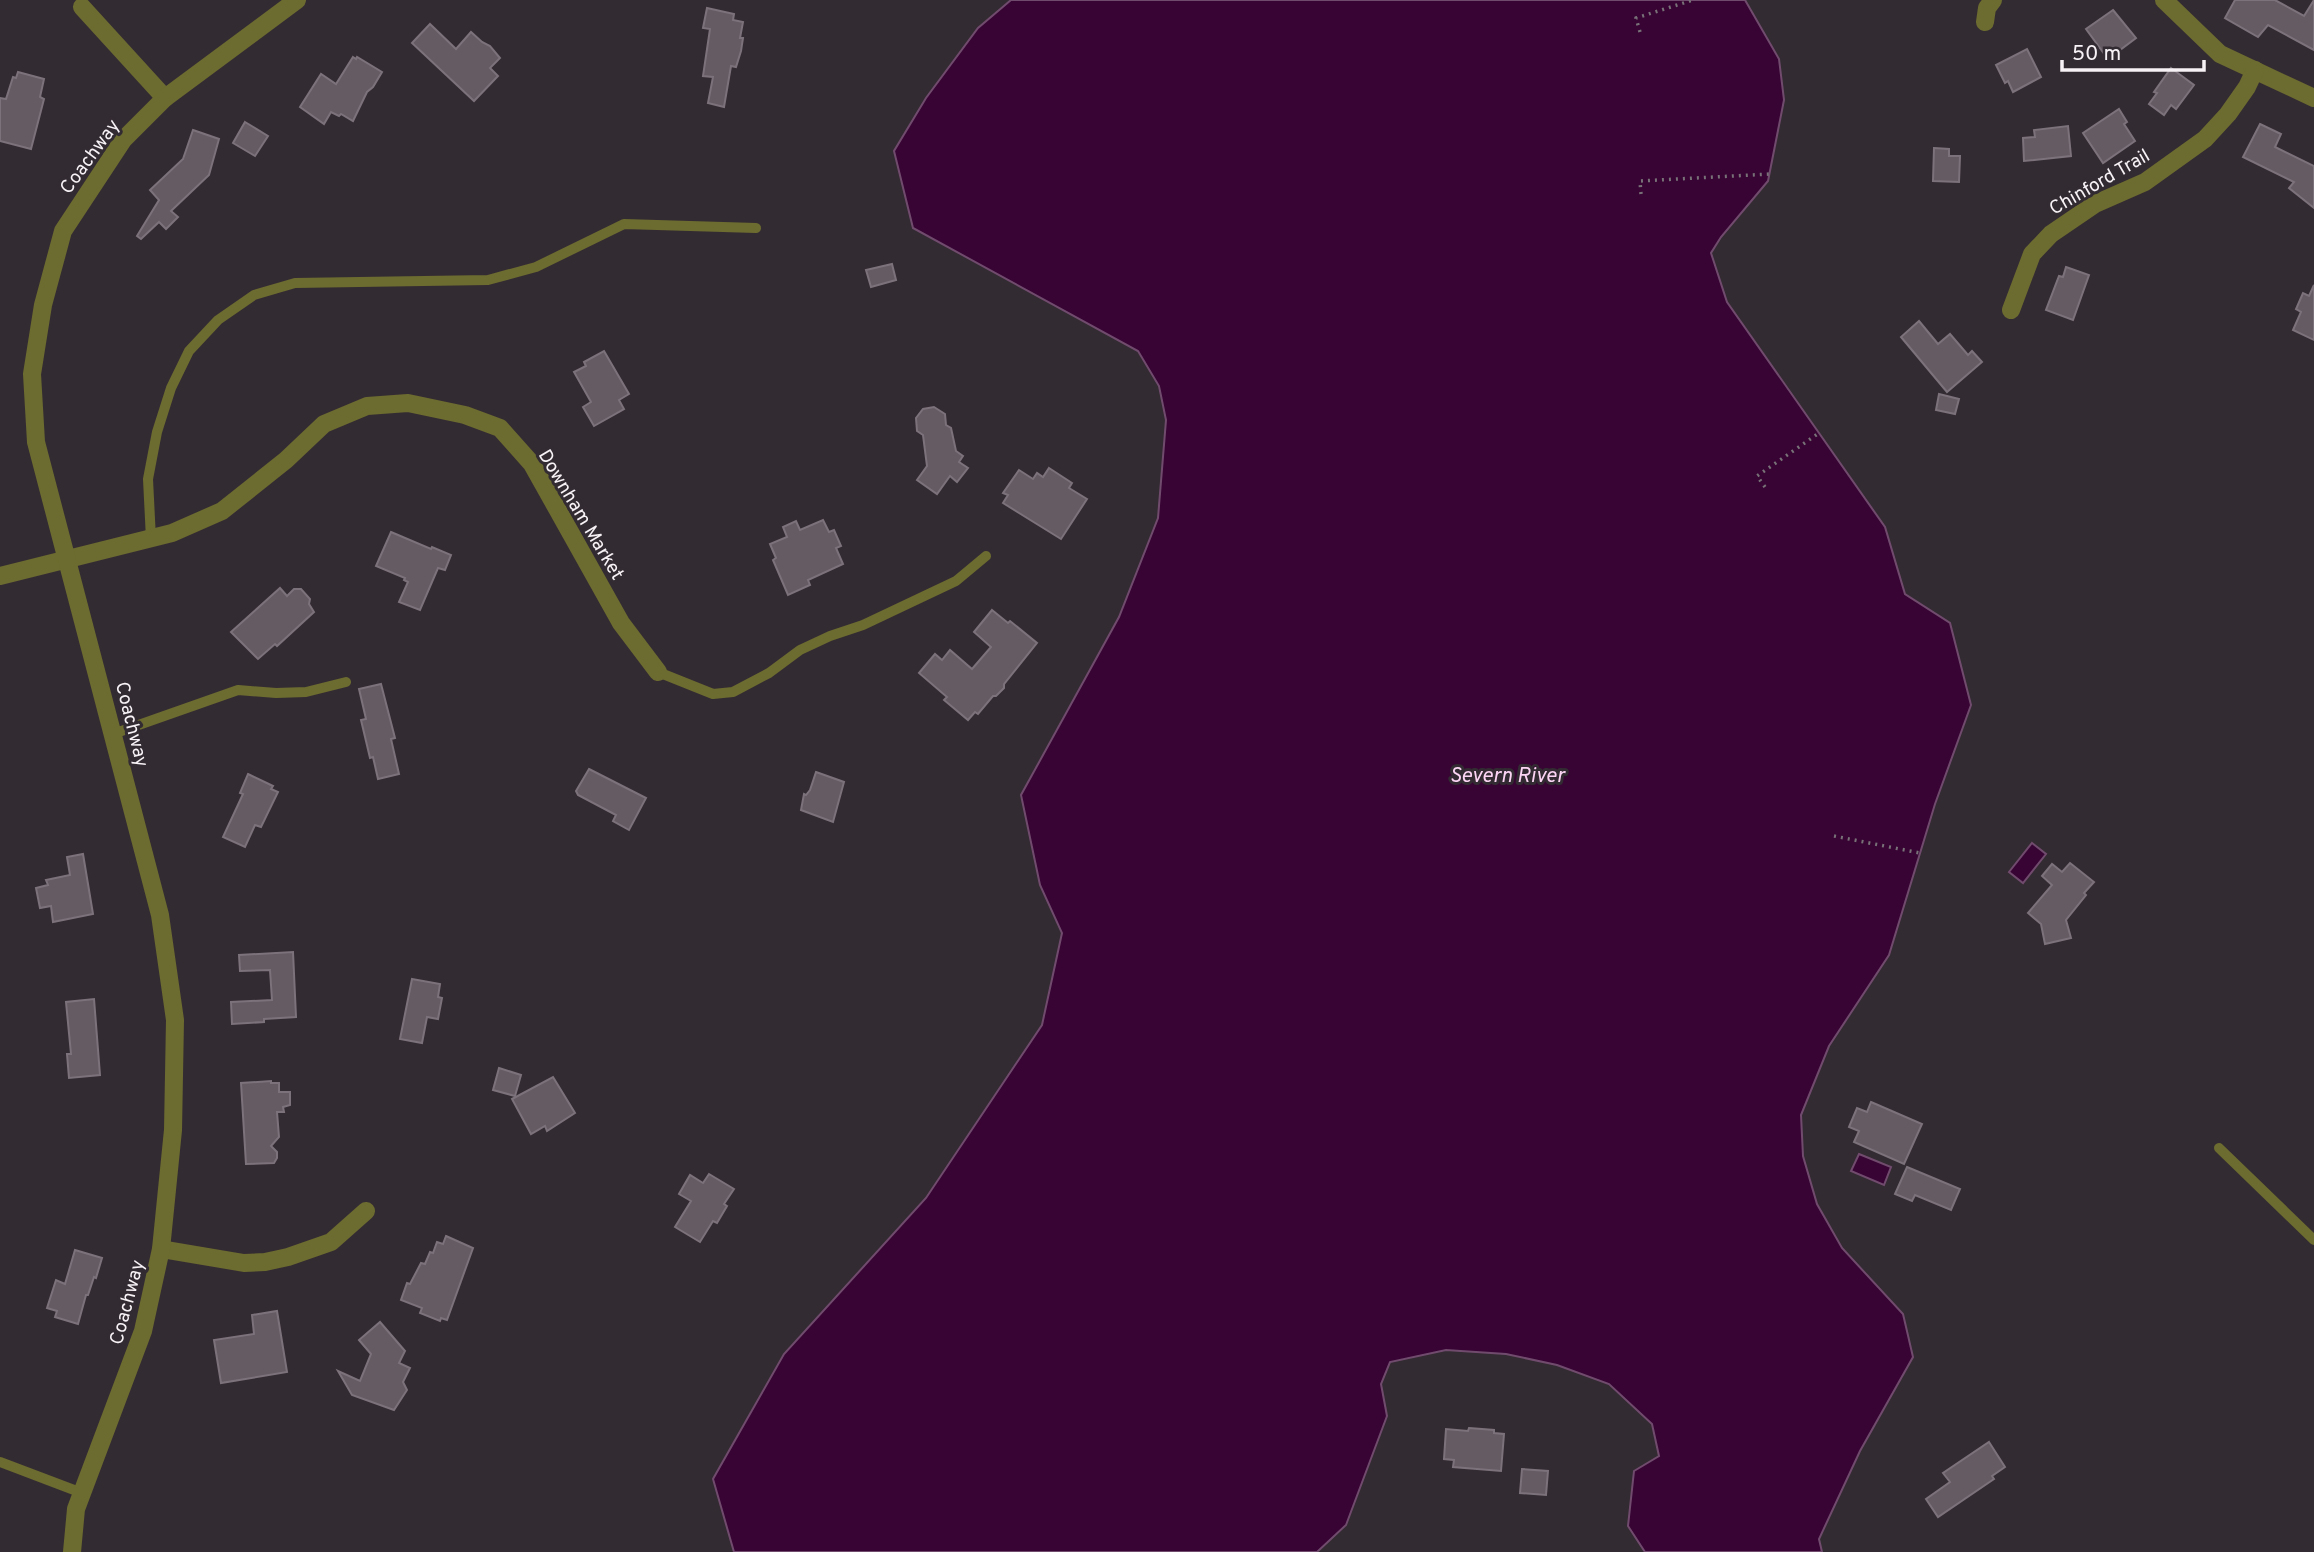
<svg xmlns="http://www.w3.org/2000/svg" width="2314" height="1552" font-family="Overpass,sans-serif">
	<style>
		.water { fill: #370433; stroke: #714b6e; stroke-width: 2 }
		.building { fill: #655b63; stroke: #7c727b; stroke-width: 2 }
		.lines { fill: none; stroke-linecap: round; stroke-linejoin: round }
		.path { stroke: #787177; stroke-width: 3.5; stroke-dasharray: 2 5; stroke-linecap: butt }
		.lane { stroke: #6c6c30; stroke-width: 10 }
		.street { stroke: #6c6c30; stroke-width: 18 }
		.labels { text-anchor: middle; stroke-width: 6; stroke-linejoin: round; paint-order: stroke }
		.street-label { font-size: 19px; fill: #f7f2f6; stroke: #332b32 }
		.water-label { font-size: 21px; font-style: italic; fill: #fcd5f5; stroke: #332b32 }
	</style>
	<rect width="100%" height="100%" fill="#332b32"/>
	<g class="water">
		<path d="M1011,0H1745L1779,59L1784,100L1768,181L1721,237L1711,253L1727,302L1885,527L1905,594L1950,623L1971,705L1935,804L1889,955L1829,1046L1801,1115L1803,1156L1817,1204L1842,1248L1903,1314L1913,1357L1860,1451L1819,1539L1822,1552H1645L1628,1526L1634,1471L1659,1456L1652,1424L1609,1384L1557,1365L1506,1354L1446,1350L1390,1362L1381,1384L1387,1416L1346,1525L1317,1552H734L713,1479L784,1354L926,1198L1042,1025L1062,933L1040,885L1021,795L1119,617L1158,518L1166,420L1159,386L1138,351L913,228L894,151L926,98L978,28Z"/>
		<path d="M2032,843L2046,854L2023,883L2009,872Z"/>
		<path d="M1859,1154L1891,1167L1884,1185L1851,1171Z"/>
	</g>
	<g class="building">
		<path d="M2235,0H2275L2304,16L2314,0V50L2268,25L2258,37L2225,18Z"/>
		<path d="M707,8L734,14L733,20L743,22L740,38H743L741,51L736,67L731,66L724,107L708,103L713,77L703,76L710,29L703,28Z"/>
		<path d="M2113,10L2136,38L2108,59L2086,29Z"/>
		<path d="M430,24L456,49L471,32L482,42L490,46L500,58L490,68L498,76L474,101L412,43Z"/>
		<path d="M2027,49L2041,77L2013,92L2008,81L2005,83L1996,65Z"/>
		<path d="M353,57L356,59L357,57L382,72L373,87L367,92L353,121L341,114L339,116L331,112L324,124L300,107L321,74L336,84Z"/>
		<path d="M2171,68L2194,85L2176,109L2171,105L2164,115L2149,104L2157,93L2154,92Z"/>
		<path d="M18,72L44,79L40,97L44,99L31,149L0,141V98L6,99L13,77L16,78Z"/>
		<path d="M2119,109L2127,122L2124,124L2135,141L2103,163L2083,133Z"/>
		<path d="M245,122L268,136L255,156L233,143Z"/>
		<path d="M2260,124L2281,134L2275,147L2314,166V208L2289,188L2294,182L2243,157Z"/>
		<path d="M2068,126L2071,156L2024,161L2023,138L2035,137L2034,130Z"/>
		<path d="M193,130L219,139L209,175L171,211L178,217L166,229L159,222L141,239L137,236L159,200L150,190L183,159Z"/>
		<path d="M1934,148L1949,149V156H1960L1959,182L1933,181Z"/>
		<path d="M892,264L896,280L871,287L866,270Z"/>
		<path d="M2066,267L2089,275L2073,320L2046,310L2059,276L2063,277Z"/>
		<path d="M2314,285V340L2293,330L2301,312L2296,309L2300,300L2303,293L2309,296Z"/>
		<path d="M1919,321L1938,344L1950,334L1968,355L1972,351L1982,362L1947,392L1901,337Z"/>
		<path d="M604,351L629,394L619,400L624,409L594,426L583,407L591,402L574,372L586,366L584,362Z"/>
		<path d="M1939,394L1959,399L1955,414L1936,410Z"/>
		<path d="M934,407L945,414L946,425L951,428L956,451L963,456L959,462L968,468L957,482L950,476L937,494L917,480L927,466L923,435L917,431L916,418L923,409Z"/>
		<path d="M1049,468L1072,483L1069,488L1087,499L1061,539L1003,503L1008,495L1003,493L1019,470L1033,479L1037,473L1043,477Z"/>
		<path d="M823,520L829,532L834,530L841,546L836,548L843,564L808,580L810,585L788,595L773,560L776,558L770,544L787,537L783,527L796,521L800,530Z"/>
		<path d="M391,532L431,549L432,547L451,555L445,570L438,568L420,610L399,602L408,582L404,580L405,578L376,566Z"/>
		<path d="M280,588L287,596L294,589H301L310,599L309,604L314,612L277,646L275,644L258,659L231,632Z"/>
		<path d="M992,610L1008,623L1010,621L1037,643L1004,684V688L996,696H993L978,714L975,712L968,720L944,700L947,697L919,673L935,654L942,660L950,650L972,669L991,647L974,632Z"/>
		<path d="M381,684L395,738L391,739L399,774L378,779L373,757L370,758L361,720L366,719L359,689Z"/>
		<path d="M589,769L646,798L629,830L613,821L616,815L578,795L576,791Z"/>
		<path d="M816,772L844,782L833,822L801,810L804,794L806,795L810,790Z"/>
		<path d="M248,774L273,786L271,789L278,792L261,827L255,825L245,847L223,837L243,794L240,793Z"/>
		<path d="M83,854L93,914L53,922L51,906L40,908L36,888L48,885L46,880L70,875L67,857Z"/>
		<path d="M2070,863L2094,882L2084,893L2086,895L2066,920L2071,938L2045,944L2041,924L2028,913L2052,885L2042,876L2052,864L2062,872Z"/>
		<path d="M293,952L296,1017L264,1019V1022L232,1024L231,1002L272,1000L270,970L240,971L239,955Z"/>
		<path d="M412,979L440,984L438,997L442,998L438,1019L427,1017L422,1043L400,1039Z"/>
		<path d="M94,999L100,1075L69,1078L67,1054H71L66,1002Z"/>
		<path d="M499,1068L521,1075L515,1096L493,1090Z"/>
		<path d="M553,1077L575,1113L547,1131L545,1126L531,1134L512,1099Z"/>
		<path d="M271,1081V1083H279V1092H290V1105L283,1107L284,1112H277L279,1137L271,1146L277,1152V1158L274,1163L246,1164L241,1083Z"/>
		<path d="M1871,1102L1922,1124L1904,1164L1854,1142L1859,1131L1849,1127L1857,1108L1867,1112Z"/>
		<path d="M1907,1167L1960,1189L1951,1210L1915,1195L1912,1201L1895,1194Z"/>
		<path d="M709,1174L734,1189L724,1204L727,1206L717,1223L713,1221L700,1242L675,1227L691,1201L679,1194L690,1175L703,1183Z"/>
		<path d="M446,1236L473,1248L447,1320L441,1318L440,1321L420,1313L422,1308L401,1300L407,1283L410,1284L421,1263L425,1264L430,1252L433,1253L437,1242L443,1244Z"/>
		<path d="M75,1250L102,1258L96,1278L94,1277L88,1295H86L78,1324L55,1317L57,1311L47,1308L56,1280L65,1284Z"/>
		<path d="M277,1311L287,1372L221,1383L214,1340L254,1334L252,1315Z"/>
		<path d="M380,1322L405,1351L399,1363L410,1368L403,1382L407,1390L394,1410L352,1395L338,1371L360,1381L371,1354L359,1340Z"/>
		<path d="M1469,1428L1494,1430V1433L1504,1434L1501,1471L1453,1467L1454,1460L1444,1459L1446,1429L1468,1431Z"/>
		<path d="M1989,1442L2005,1467L1992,1476L1994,1479L1938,1517L1926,1499L1950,1482L1943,1473Z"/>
		<path d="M1522,1469L1548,1471L1546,1495L1520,1493Z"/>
	</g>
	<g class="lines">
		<g class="path">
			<path d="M1640,32L1636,18L1693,0"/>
			<path d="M1641,194L1640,181L1770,174"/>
			<path d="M1765,487L1757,476L1819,433"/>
			<path d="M1834,836L1920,853"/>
		</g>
		<g class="lane">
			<path d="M151,539L148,479L157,432L171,388L189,351L218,320L254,295L295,283L488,280L536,267L624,224L756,228"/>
			<path d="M658,672L713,694L733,692L769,673L800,650L830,636L863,625L956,581L986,556"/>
			<path d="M113,734L238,690L276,693L306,692L346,682"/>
			<path d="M2219,1148L2314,1240"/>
			<path d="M0,1462L82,1493"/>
		</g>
		<g class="street">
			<path d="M2164,0L2220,54L2314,98"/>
			<path d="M82,7L165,98"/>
			<path d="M1985,22L1987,8L1993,0"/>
			<path d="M2011,310L2032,254L2051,234L2095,204L2145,182L2205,139L2228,114L2247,87L2255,70"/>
			<path d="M0,576L172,533L222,511L286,460L324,424L367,406L408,403L465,415L500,428L532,464L621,623L658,672"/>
			<path d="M161,1249L244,1263L265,1262L288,1257L331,1242L366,1211"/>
			<path d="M72,1552L76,1509L143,1331L161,1249L173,1130L175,1020L160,915L36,442L32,374L43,305L63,231L123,140L165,98L297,0"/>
		</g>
	</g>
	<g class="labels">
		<g class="street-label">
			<text transform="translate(89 156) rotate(-54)" y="7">Coachway</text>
			<text transform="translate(2099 181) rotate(-30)" y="7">Chinford Trail</text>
			<text transform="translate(582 514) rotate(59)" y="7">Downham Market</text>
			<text transform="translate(133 724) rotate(76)" y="7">Coachway</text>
			<text transform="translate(126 1302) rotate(-75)" y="7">Coachway</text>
		</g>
		<g class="water-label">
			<text x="1507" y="782">Severn River</text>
		</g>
	</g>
	<path d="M2062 60v10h142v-10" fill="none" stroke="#f7f2f6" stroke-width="3.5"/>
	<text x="2072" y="60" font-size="21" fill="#f7f2f6" stroke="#332b32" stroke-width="5" paint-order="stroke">50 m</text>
</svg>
